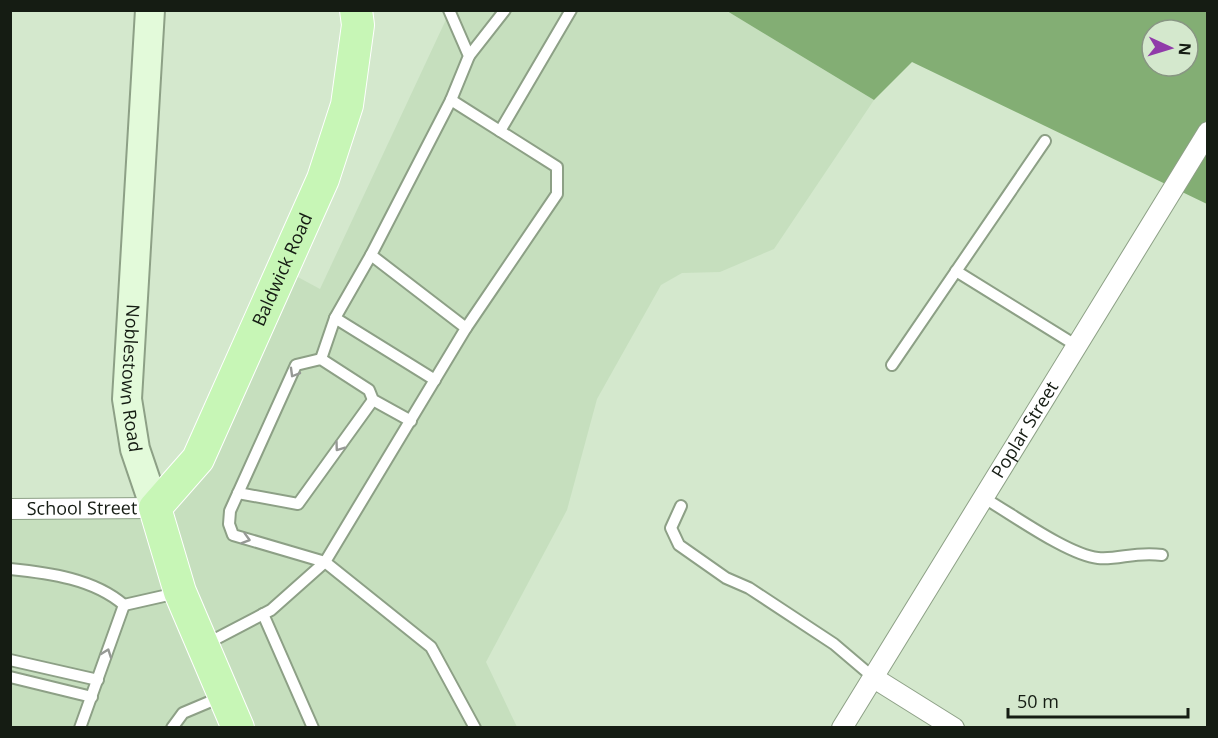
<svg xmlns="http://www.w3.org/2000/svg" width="1218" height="738" font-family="'Open Sans',sans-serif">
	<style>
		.built { fill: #c6dfbe }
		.forest { fill: #83ae74; fill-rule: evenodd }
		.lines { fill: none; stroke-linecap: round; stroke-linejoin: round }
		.lane-casing { stroke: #8da086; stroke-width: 14 }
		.street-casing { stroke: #8da086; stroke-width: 22 }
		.secondary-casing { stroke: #8da086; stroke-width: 32 }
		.primary-casing { stroke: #fff; stroke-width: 34 }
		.lane { stroke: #fff; stroke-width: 10 }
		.street { stroke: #fff; stroke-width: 20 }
		.secondary { stroke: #e3fada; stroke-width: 28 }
		.primary { stroke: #c7f6b6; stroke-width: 32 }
		.oneway { stroke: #969995 }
		.labels { text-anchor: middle; stroke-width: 4.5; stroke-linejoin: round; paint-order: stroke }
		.street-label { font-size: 18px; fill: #151c13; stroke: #d4e8cd }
	</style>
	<rect width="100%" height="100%" fill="#d4e8cd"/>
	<path class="built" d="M450,11H727L874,100L774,249L720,272L682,273L661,285L597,399L567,510L486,662L517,727H11L10,509L155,508L283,269L320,289Z"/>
	<path class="forest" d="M727,11H1207V204L912,62L874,100ZM1152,30H1188V66H1152Z"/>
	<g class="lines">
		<g class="lane-casing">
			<g id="lane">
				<path d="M469,56L505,10"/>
				<path d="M451,100L557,167V194L466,328"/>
				<path d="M500,131L571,10"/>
				<path d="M956,271L1077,346"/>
				<path d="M335,318L371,255"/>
				<path d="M321,359L335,318L435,380"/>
				<path d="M892,365L1045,141"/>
				<path d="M411,421L373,400L369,390L321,359L296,365L230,511L229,524L233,535L325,562L431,647L475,728"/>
				<path d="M238,493L298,504L373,400"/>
				<path d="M984,498C1012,514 1068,555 1098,558C1119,560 1135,551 1162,555"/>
				<path d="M681,506L671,528L679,545L726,578L749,588L834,644L874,678"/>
				<path d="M10,569C50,573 94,579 124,605L80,728"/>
				<path d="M124,605L177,593"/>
				<path d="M263,614L313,728"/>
				<path d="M206,644L271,610L325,562L466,328L371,255L451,100L469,56L449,10"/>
				<path d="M10,660L98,680"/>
				<path d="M10,677L92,697"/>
				<path d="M172,728L183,713L221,697"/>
			</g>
		</g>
		<g class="street-casing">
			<g id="street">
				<path id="s1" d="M10,509L155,508"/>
				<path d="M874,678L954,728"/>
				<path id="s2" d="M842,728L1208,132"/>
			</g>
		</g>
		<g class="secondary-casing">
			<g id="secondary">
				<path id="s3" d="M150,10L127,399L135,449L155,508"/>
			</g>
		</g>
		<g class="primary-casing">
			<g id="primary">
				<path id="s4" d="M238,728L180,592L155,508L198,459L323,179L347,105L358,25L356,10"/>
			</g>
		</g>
		<use href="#lane" class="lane"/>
		<use href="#street" class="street"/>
		<use href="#secondary" class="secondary"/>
		<use href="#primary" class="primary"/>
	</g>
	<defs><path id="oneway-chevron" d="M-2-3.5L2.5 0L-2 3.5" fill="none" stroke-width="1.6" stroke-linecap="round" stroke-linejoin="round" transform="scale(1.5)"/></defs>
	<g class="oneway">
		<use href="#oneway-chevron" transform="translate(294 373) rotate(120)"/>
		<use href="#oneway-chevron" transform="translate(339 447) rotate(126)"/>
		<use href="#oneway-chevron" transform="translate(246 539) rotate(16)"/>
		<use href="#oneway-chevron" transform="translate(107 653) rotate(-70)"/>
	</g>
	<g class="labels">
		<g class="street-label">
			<text dy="6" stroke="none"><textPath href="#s4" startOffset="508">Baldwick Road</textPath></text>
			<text dy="6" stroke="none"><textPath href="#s3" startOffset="369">Noblestown Road</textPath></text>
			<text dy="6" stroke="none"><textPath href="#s2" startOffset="350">Poplar Street</textPath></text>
			<text dy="6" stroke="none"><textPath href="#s1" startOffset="72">School Street</textPath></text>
		</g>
	</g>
	<rect width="1218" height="738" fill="none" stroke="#151c13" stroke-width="24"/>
	<g transform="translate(1170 48) rotate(94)"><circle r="28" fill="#d4e8cd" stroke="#889683" stroke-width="1.5"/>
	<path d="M0-4.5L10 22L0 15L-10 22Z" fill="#903ba9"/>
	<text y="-9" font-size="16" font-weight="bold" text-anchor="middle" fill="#151c13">N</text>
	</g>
	<path d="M1008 708v9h180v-9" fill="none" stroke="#151c13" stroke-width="3"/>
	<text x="1017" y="708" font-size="18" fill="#151c13" stroke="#d4e8cd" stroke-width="4.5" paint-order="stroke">50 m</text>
</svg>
